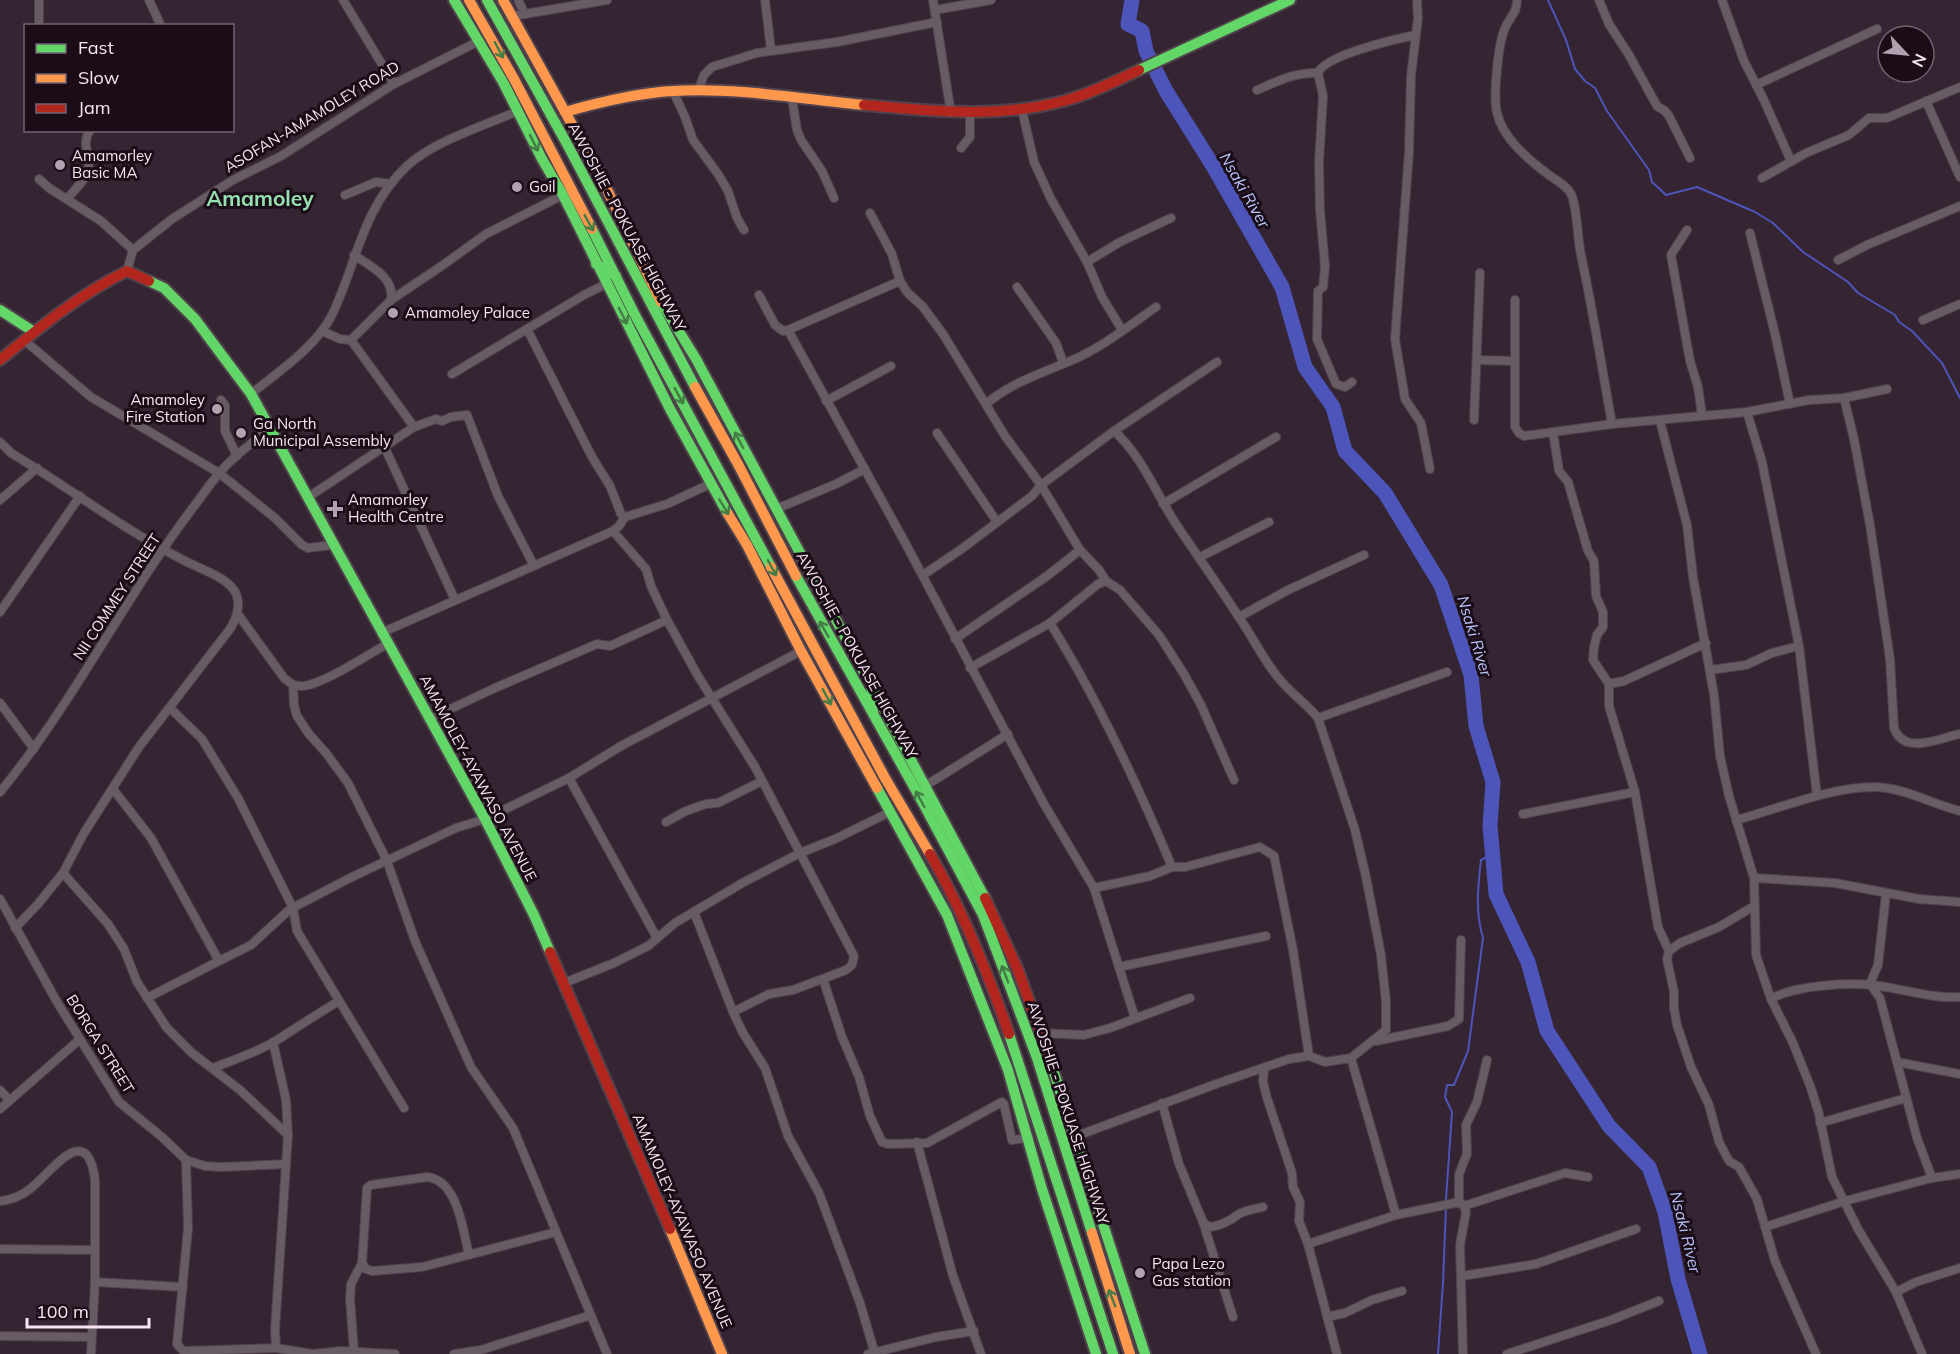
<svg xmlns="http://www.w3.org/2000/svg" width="1960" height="1354" font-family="Mulish,sans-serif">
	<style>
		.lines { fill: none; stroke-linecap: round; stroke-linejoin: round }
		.stream { stroke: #4d54ba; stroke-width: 2 }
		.river { stroke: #4d54ba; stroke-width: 15 }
		.street-casing { stroke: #50424d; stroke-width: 10 }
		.fast-casing { stroke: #50424d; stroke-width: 14 }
		.slow-casing { stroke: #50424d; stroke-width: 14 }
		.jam-casing { stroke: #50424d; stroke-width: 14 }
		.street { stroke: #675b64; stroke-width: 8 }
		.fast { stroke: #63d668; stroke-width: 10 }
		.slow { stroke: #ff974d; stroke-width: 10 }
		.jam { stroke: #b3261e; stroke-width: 10 }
		.oneway { stroke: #437c44 }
		.poi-dot { fill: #b4a1af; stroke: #1b0d18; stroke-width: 2 }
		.labels { text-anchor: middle; stroke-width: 6; stroke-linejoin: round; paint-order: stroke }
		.street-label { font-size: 15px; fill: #f8e4f3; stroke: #1b0d18 }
		.poi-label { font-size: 15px; fill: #f8e4f3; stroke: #1b0d18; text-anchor: start }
		.water-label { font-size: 16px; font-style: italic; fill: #b8c4fc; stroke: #1b0d18 }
		.district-label { font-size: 21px; font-weight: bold; fill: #96e0af; stroke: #1b0d18 }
	</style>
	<rect width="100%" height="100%" fill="#352532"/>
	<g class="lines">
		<g class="stream">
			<path d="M1548,0L1566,40L1575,69L1585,81L1595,88L1607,111L1649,170L1652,182L1666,195L1697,187L1755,212L1773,223L1803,252L1848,282L1858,293L1895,315L1899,322L1912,331L1942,363L1960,398"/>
			<path d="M1446,1199L1452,1112L1445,1097L1447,1085H1454L1468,1051L1483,938C1475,912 1478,886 1481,860L1492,854"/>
			<path d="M1438,1354L1443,1283L1446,1207"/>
		</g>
		<path class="river" d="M1132,0L1128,24L1142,31L1146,51L1166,91L1213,166L1282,287L1305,367L1333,407L1345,451L1385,493L1441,585L1471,675L1476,726L1493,782L1490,826L1496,894L1528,962L1547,1031L1609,1126L1649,1167L1665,1212L1678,1279L1700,1354"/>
		<g class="street-casing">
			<g id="street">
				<path d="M149,0L161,26"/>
				<path d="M343,0L394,84"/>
				<path d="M518,0L525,14"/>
				<path d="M765,0L771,50"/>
				<path d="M933,0L951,113"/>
				<path d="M1417,0L1418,18L1411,76L1409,152L1395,339L1405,399L1421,423L1430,469"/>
				<path d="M1517,0C1517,13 1510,17 1505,28C1498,44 1493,96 1497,113C1503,139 1529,160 1549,175C1557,181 1568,186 1572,196C1578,214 1577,236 1581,255C1593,311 1602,368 1612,424"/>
				<path d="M1599,0L1609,24L1629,55L1657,106L1665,111L1669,116L1690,158"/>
				<path d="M1722,0L1744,61L1763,98L1791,161"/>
				<path d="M935,10L991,0"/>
				<path d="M513,16L607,0"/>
				<path d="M39,26V0"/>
				<path d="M1756,85L1877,29"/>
				<path d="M1257,90C1278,81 1295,72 1318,73"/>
				<path d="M673,91L685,117L693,140L718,174L728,191L737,218L744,230"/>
				<path d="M698,91L704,75L712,67L757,53L837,42L937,22"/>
				<path d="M792,99L797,130L801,140L822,171L834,198"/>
				<path d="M1926,101L1960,177"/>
				<path d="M1022,110L1034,162L1051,199L1087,262L1102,297L1122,330"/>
				<path d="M961,148L970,137V113"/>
				<path d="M1762,178L1806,153L1849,135L1869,118H1887L1960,87"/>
				<path d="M39,179L49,188L101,221L133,250"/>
				<path d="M345,195L376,182L391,184"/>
				<path d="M68,198C75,189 85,181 88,169C92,154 80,146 90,130"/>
				<path d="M870,213L892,254L900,281L907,292L923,307L943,334L1005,436L1041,485L1080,550L1099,570L1106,581"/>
				<path d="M1687,230L1671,255L1690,361L1698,387L1702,415"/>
				<path d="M1750,233L1775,334L1790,404"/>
				<path d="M1838,260L1867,245L1960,206"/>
				<path d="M1087,262L1120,242L1171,218"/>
				<path d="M127,271L133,250L172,219L233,180L281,156L394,84L479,41"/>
				<path d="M606,284L584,295L527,329L592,457L610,486L621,514L625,517"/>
				<path d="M1017,287L1056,343L1063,362"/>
				<path d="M759,295L775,325L783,331L788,330L902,537L1044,804L1094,888L1135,1018"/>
				<path d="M391,300L443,265L486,234L563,195"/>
				<path d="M1515,300V427L1519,433L1524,436L1612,424L1747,412L1809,400L1844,398L1887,389"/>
				<path d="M1923,320L1960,304"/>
				<path d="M788,330L900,281"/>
				<path d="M322,331L340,339L351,340L391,300C395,277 370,266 354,255"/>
				<path d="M24,340L91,397L219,473L275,518L302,545L308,548L333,545"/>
				<path d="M351,340L414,427"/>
				<path d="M1477,360L1515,361"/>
				<path d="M452,374L527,329"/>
				<path d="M1352,382L1345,387L1336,384L1317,339L1318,291L1323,287L1325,266L1320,210L1319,162L1323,96L1318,73C1325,55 1396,39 1416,35"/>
				<path d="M251,394C279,371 315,348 332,315C357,263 362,208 407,166C432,142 486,125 518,111"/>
				<path d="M1844,398L1854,439L1870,525L1890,659L1894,728C1904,756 1940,738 1960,734"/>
				<path d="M221,400L225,405V431L237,456"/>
				<path d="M826,401L891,366"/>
				<path d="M986,404C1013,381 1046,372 1077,358C1105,345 1130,325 1156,307"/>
				<path d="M1747,412L1762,462L1799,646L1817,796"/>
				<path d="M1474,420L1480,273"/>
				<path d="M1660,421L1687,525L1693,577L1714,695L1720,756L1729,796L1754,878L1756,955L1771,999L1793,1043L1811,1088L1819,1114L1832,1177L1858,1229L1896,1292L1922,1354"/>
				<path d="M1553,432L1559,471L1568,482L1588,551L1594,561L1596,596L1603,612V627L1597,635L1594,647L1593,660L1609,684V706L1635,792L1658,927L1669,951L1667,959L1674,992V1008L1677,1025L1691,1067L1709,1105L1719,1142L1729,1161L1739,1167L1757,1199L1775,1261L1816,1354"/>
				<path d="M937,433L997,522"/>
				<path d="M0,442L11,453C70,488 125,531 187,562C201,569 225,577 234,590C242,602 237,618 230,629L139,747L84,833L63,873L38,904L15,928"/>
				<path d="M385,448L455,600"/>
				<path d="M307,498L414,427L436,419L442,421L451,417L467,415L498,496L533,564"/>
				<path d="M0,500L37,468"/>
				<path d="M1163,504L1276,437"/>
				<path d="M776,509L836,484L865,469"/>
				<path d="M613,531L646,569L651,586L667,620L698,676L755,767L854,956L852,965L846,970L793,990L769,994L733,1012"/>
				<path d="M1200,557L1269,522"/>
				<path d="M923,575L963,548L1032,496L1041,485L1114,431L1217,362"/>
				<path d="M0,612L80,496"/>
				<path d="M237,613L284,678C289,682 293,686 301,686C319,687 369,654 387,644"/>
				<path d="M1239,617L1288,590L1364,555"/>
				<path d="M1050,623C1098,700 1137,783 1172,867"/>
				<path d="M381,633L613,531L619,526L625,517L667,504L710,484"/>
				<path d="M955,639L1047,576L1080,550"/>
				<path d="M970,668L1050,623L1098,584L1106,581L1120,590L1159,635L1184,674L1201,705L1234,780"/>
				<path d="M1710,670L1746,665L1772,653L1799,646"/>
				<path d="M1609,684L1624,681L1706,643"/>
				<path d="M293,685L294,705L297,716L309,734L326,753L348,783L387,861L415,941L471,1067L513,1128L607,1354"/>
				<path d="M0,703L34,749"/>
				<path d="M170,708L202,739L238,798L293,908L297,931L404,1108"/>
				<path d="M1318,718L1447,672"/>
				<path d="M429,719L495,688L597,644L610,646L667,620"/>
				<path d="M569,778L657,938"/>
				<path d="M925,786L1008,734"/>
				<path d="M113,789L151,838L219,961L251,945L289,910L300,904L352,877L456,828L485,819L569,778L621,746L801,651"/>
				<path d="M0,792C73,704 123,600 192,509C202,496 211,482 222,470C236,454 254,441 271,428"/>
				<path d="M1523,814L1635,792"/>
				<path d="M1736,820C1778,809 1833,786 1876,787C1905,788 1932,804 1960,811"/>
				<path d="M666,822L686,811L706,804L718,803L762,781"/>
				<path d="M63,873L108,924L124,949L137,982L167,1028L192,1053L240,1090L288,1135"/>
				<path d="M1754,878L1835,883L1919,899L1960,902"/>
				<path d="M1094,888L1150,876L1172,867H1185L1260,847L1274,856L1293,950L1309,1056"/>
				<path d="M1886,894L1878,965L1870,984L1880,998L1917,1138L1932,1178"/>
				<path d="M0,899L57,1002L119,1102L162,1137L186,1160L205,1166L221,1167L286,1164"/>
				<path d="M694,912L733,1012L743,1033L765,1068L788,1136L819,1193L860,1303L875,1354"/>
				<path d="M1669,951L1680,943L1719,927L1754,906"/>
				<path d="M1119,967L1266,936"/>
				<path d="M823,979L842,1037L859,1077L870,1116L882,1142L888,1144L927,1143L1002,1102L1004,1104L1012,1140L1029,1138"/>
				<path d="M564,983L614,963L648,946L675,923L744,882L800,853L835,839L890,812"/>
				<path d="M147,998L219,961"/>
				<path d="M1771,999C1792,986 1847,982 1872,985C1901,988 1930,999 1960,997"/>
				<path d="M1041,1033L1084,1035L1110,1028L1190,998"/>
				<path d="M1376,1041L1448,1026L1459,1019L1461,940"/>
				<path d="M273,1042L286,1100L288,1135L275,1330L276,1348L313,1354L341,1351L395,1354"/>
				<path d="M1351,1058L1396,1215"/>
				<path d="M1897,1062L1960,1074"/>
				<path d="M213,1068C233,1060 255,1053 274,1042C296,1028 317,1014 339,1001"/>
				<path d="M1264,1068L1263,1082L1267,1098L1292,1173L1293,1187L1300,1202L1299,1221L1308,1244L1337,1354"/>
				<path d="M0,1090L9,1100"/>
				<path d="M1162,1103L1179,1164L1203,1222L1233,1317"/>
				<path d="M0,1109L79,1040"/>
				<path d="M1820,1123L1906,1098"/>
				<path d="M1074,1137L1216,1084L1289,1059L1309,1056L1325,1062L1351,1058L1386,1030V1002L1381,955L1366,877L1355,830L1318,718C1307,704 1293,695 1282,682C1267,666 1256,643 1244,625C1223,592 1201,561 1180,530C1157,497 1144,458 1114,431"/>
				<path d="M917,1142L953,1276L981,1354"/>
				<path d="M186,1160L188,1228L177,1344L183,1351L276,1348"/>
				<path d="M0,1201C12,1200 21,1196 30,1189C51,1173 87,1118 95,1180V1282L91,1354"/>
				<path d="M1459,1203V1174L1467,1154L1466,1125L1477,1102L1487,1060"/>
				<path d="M1464,1206L1565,1173L1588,1177"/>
				<path d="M1203,1222L1209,1227C1221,1226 1230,1221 1239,1214C1246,1210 1256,1209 1263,1207"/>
				<path d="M1765,1227L1845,1201L1932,1178L1960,1174"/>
				<path d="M1308,1244L1396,1215L1455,1203L1463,1204L1466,1212L1460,1245L1463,1354"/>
				<path d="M0,1249L95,1250"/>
				<path d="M469,1255C463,1231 458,1180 427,1177L371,1185L367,1188L362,1263L366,1269L372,1271L422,1267L556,1232"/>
				<path d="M1462,1276L1536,1264L1636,1229"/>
				<path d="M95,1282L183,1287"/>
				<path d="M1896,1292L1916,1282L1960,1268"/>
				<path d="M1327,1317L1345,1313L1372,1300L1402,1291"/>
				<path d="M0,1336L91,1337"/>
				<path d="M354,1352L350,1299L351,1284L362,1263"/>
				<path d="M454,1354L481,1350L591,1315"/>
				<path d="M868,1354L936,1337L974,1331"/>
				<path d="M1507,1354L1611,1320L1659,1301"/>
			</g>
		</g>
		<g class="fast-casing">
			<g id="fast">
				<path d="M454,0L503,82L542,159L563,195L670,409L728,514"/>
				<path d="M487,0L567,144L695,387"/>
				<path d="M1139,70L1290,0"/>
				<path d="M592,229L635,315L771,567"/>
				<path d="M596,264L616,276"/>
				<path d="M149,281L164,288L195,319L251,394L485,819L534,915L550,952"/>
				<path d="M661,302L696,359L985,898"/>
				<path d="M0,310L34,332"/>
				<path d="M796,576L923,803L983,915L1037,1058L1092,1233"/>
				<path d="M871,682L873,711"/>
				<path d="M877,788L947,915L1008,1070L1042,1189L1096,1354"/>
				<path d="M1009,1034L1113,1354"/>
				<path d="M1049,1057L1145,1354"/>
			</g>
		</g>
		<g class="slow-casing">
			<g id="slow">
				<path d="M469,0L514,79L592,229"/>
				<path d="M503,0L600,175L661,302"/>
				<path d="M565,112C600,102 636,93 673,91C733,87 803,99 864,105"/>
				<path d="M695,387L739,466L796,576"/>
				<path d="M728,514L747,545L801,651L877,788"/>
				<path d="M771,567L885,778L930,854"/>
				<path d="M670,1229L722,1354"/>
				<path d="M1092,1233L1130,1354"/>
			</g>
		</g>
		<g class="jam-casing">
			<g id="jam">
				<path d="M864,105C932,111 1000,119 1067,100C1092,93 1116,81 1139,70"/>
				<path d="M0,360C40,327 80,294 127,271L149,281"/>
				<path d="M930,854C963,911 988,973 1009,1034"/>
				<path d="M985,898L1018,970L1049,1057"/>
				<path d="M550,952L670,1229"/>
			</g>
		</g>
		<use href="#street" class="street"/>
		<use href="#fast" class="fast"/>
		<use href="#slow" class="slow"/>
		<use href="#jam" class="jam"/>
	</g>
	<defs><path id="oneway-shaft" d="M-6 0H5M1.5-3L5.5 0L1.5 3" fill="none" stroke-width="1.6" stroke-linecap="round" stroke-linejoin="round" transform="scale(1.5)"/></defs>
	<g class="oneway">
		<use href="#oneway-shaft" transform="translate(499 50) rotate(62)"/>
		<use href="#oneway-shaft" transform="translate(534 143) rotate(63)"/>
		<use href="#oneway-shaft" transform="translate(589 223) rotate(61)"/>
		<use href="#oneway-shaft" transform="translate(623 316) rotate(63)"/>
		<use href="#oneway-shaft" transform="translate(679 396) rotate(61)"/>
		<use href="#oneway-shaft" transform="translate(739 440) rotate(-118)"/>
		<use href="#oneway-shaft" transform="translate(724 507) rotate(59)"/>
		<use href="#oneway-shaft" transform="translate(772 568) rotate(62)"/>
		<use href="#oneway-shaft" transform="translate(824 629) rotate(-120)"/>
		<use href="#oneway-shaft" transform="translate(827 697) rotate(61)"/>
		<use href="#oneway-shaft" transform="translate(920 799) rotate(-119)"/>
		<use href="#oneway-shaft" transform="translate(1005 974) rotate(-111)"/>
		<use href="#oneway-shaft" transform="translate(1112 1298) rotate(-111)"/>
	</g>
	<g class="poi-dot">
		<circle cx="60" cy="165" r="6"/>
		<circle cx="517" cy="187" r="6"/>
		<circle cx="393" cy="313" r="6"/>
		<circle cx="217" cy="409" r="6"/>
		<circle cx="241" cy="433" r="6"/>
		<path d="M332 500h6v6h6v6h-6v6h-6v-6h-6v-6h6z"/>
		<circle cx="1140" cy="1273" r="6"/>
	</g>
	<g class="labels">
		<g class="street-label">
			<text transform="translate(312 117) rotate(-31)" y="5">ASOFAN-AMAMOLEY ROAD</text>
			<text transform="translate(627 227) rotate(62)" y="5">AWOSHIE - POKUASE HIGHWAY</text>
			<text transform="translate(117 597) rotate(-57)" y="5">NII COMMEY STREET</text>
			<text transform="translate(857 655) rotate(61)" y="5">AWOSHIE - POKUASE HIGHWAY</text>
			<text transform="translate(478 778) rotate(62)" y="5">AMAMOLEY-AYAWASO AVENUE</text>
			<text transform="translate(100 1044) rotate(58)" y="5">BORGA STREET</text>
			<text transform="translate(1068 1113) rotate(72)" y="5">AWOSHIE - POKUASE HIGHWAY</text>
			<text transform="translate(682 1221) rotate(67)" y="5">AMAMOLEY-AYAWASO AVENUE</text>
		</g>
		<g class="poi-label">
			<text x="72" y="161">Amamorley<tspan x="72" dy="17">Basic MA</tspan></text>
			<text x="529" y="192">Goil</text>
			<text x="405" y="318">Amamoley Palace</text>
			<text x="205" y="405" text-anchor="end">Amamoley<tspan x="205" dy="17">Fire Station</tspan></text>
			<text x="253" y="429">Ga North<tspan x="253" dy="17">Municipal Assembly</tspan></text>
			<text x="348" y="505">Amamorley<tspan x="348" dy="17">Health Centre</tspan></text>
			<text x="1152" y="1269">Papa Lezo<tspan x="1152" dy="17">Gas station</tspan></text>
		</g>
		<g class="water-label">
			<text transform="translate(1245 190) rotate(60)" y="6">Nsaki River</text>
			<text transform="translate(1475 636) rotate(73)" y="6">Nsaki River</text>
			<text transform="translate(1686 1232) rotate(76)" y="6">Nsaki River</text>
		</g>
		<g class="district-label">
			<text x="260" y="206">Amamoley</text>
		</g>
	</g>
	<rect x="24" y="24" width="210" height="108" fill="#1b0d18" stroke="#736370" stroke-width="1.5"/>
	<rect x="36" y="44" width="30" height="9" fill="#63d668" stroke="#736370" stroke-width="1.5"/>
	<text x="78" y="54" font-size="18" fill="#f8e4f3">Fast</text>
	<rect x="36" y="74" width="30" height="9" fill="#ff974d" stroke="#736370" stroke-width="1.5"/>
	<text x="78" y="84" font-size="18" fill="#f8e4f3">Slow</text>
	<rect x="36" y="104" width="30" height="9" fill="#b3261e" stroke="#736370" stroke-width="1.5"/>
	<text x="78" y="114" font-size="18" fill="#f8e4f3">Jam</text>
	<g transform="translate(1906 54) rotate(116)"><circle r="28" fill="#1b0d18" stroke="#736370" stroke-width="1.5"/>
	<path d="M0-4.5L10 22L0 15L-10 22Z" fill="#b4a1af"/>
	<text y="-9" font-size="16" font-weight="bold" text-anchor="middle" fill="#f8e4f3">N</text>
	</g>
	<path d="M27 1318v9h122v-9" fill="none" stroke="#f8e4f3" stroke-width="3"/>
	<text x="36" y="1318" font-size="18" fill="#f8e4f3" stroke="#1b0d18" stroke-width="4.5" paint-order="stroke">100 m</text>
</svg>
